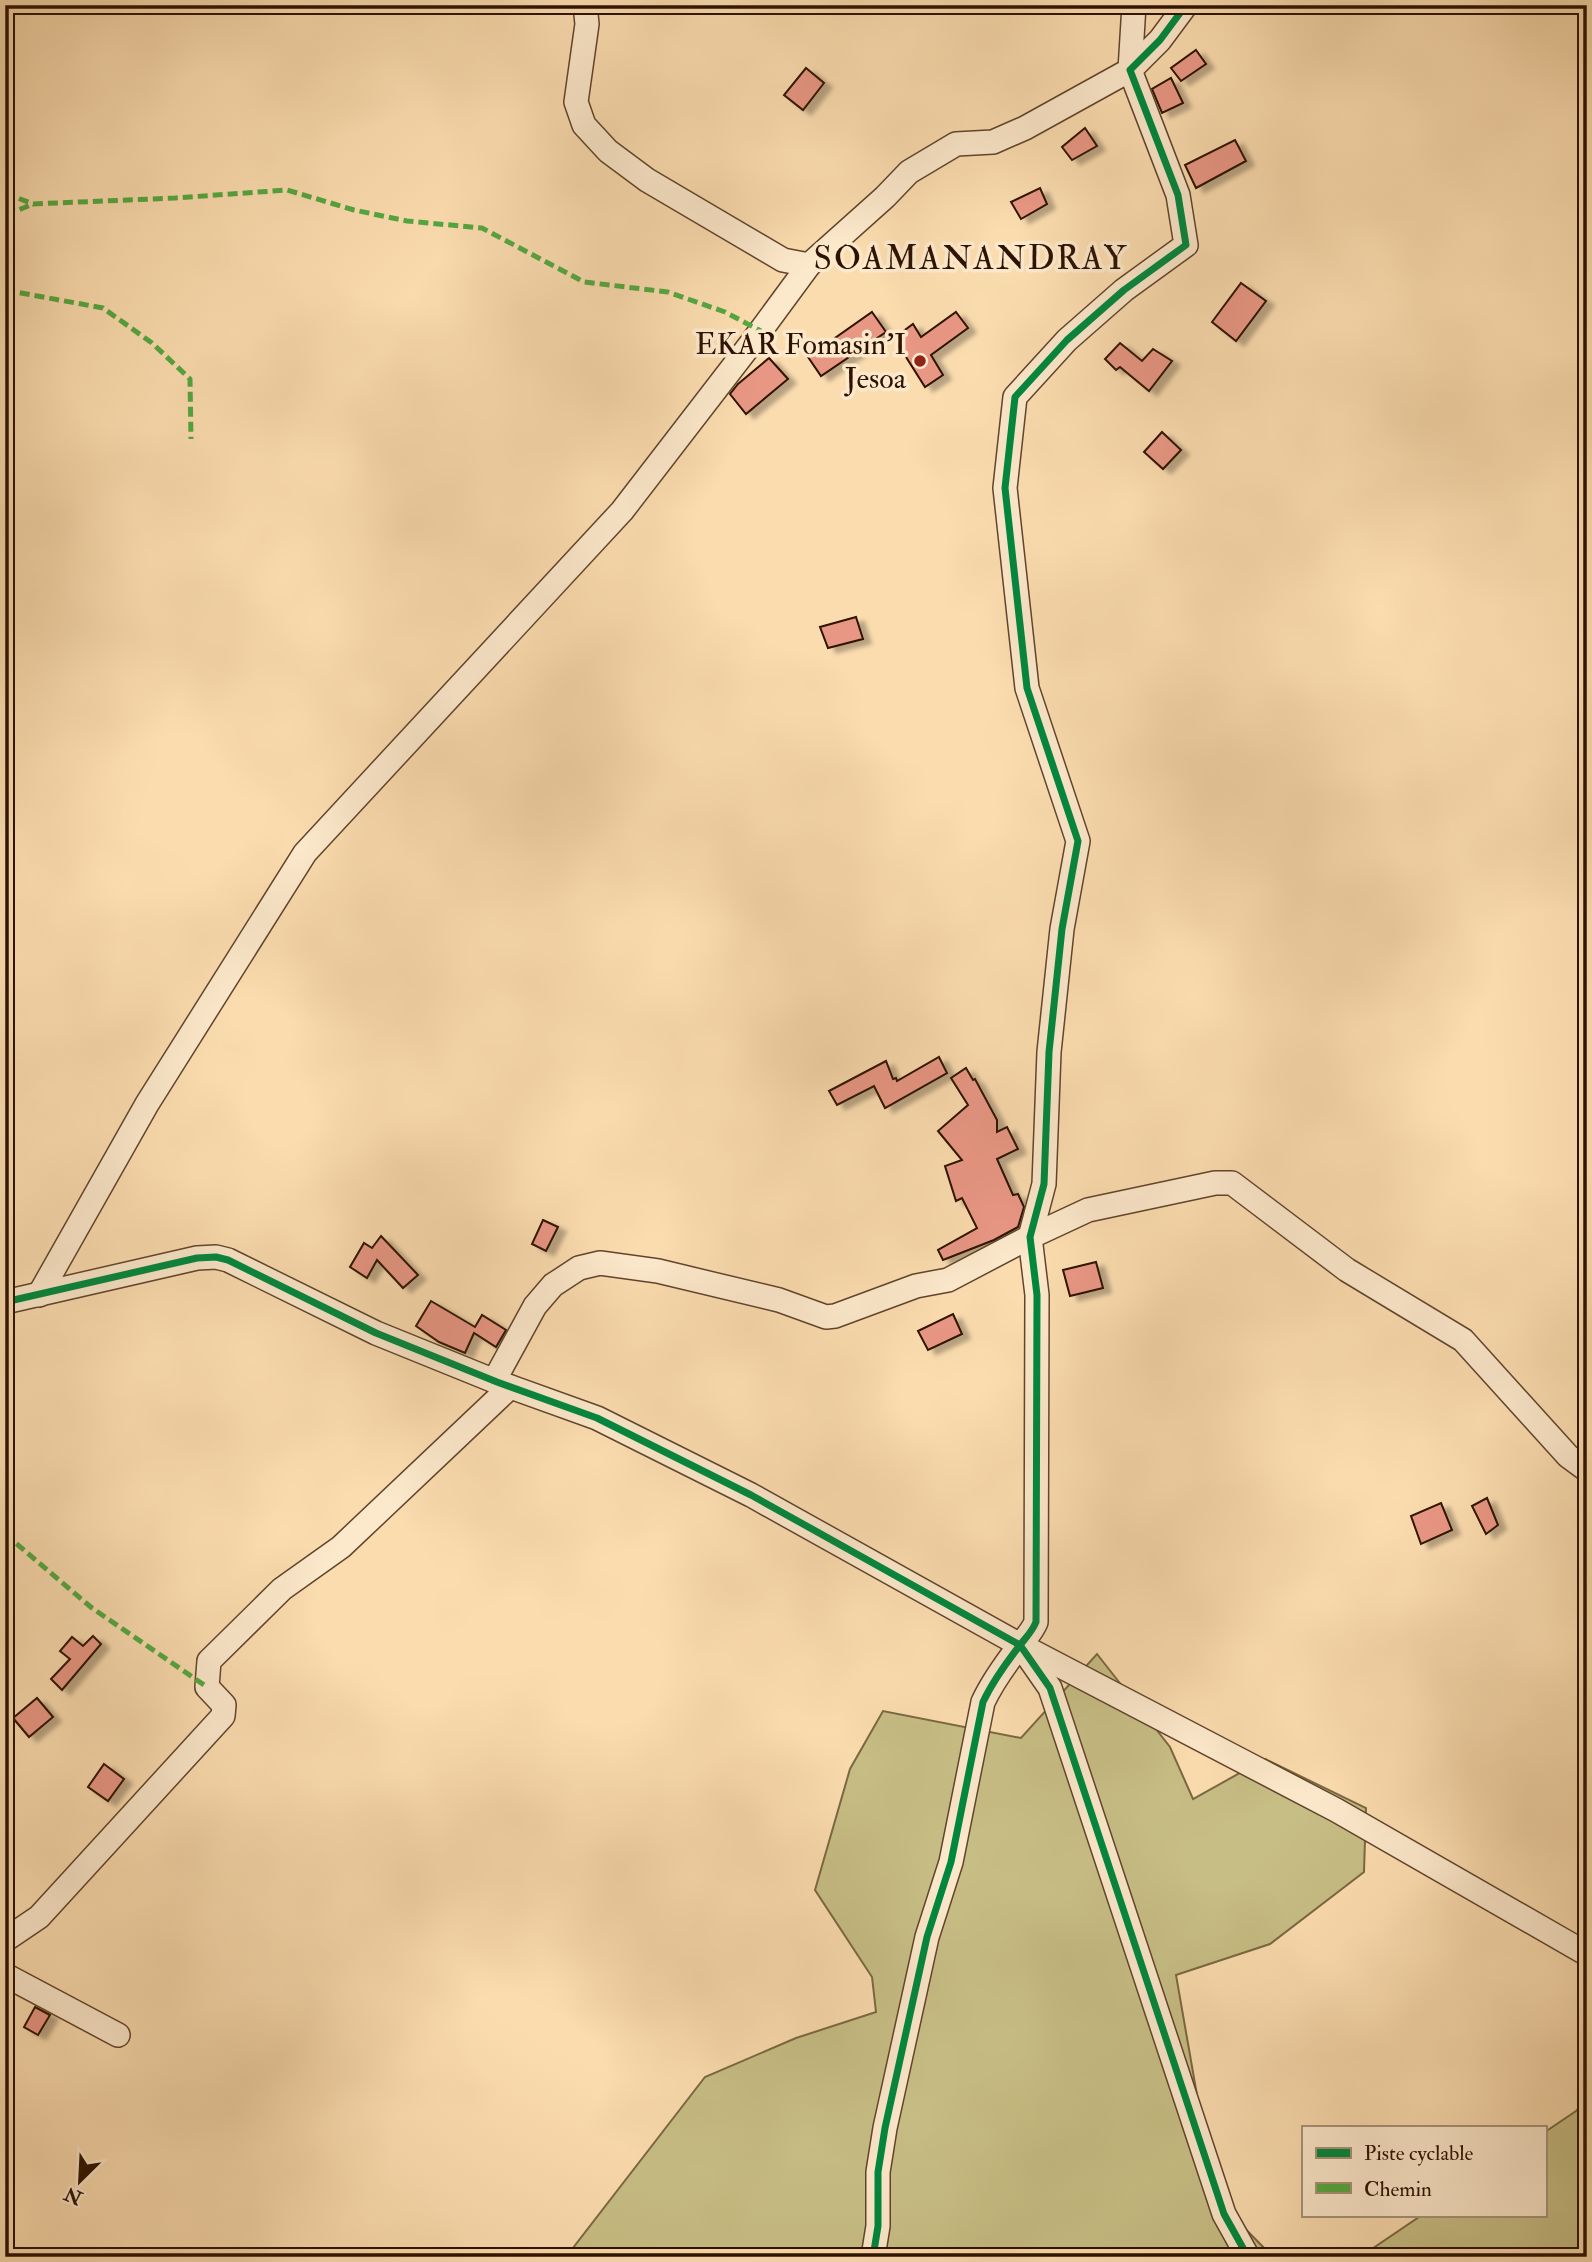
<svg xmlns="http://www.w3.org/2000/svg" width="1592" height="2262" font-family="'IM FELL Double Pica',serif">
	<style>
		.green { fill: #c7be85; stroke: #7a6842; stroke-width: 2 }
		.building { fill: #e99785; stroke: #2d1200; stroke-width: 2; filter: url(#shadow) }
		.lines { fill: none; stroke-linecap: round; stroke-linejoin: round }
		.minor-casing { stroke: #60442c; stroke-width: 26 }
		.minor { stroke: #fce8cb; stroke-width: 23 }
		.quiet { stroke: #54a840; stroke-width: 5; stroke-dasharray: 10 5; stroke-linecap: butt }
		.cycleway-casing { stroke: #fce8cb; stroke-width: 11 }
		.cycleway { stroke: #00873e; stroke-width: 7 }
		.poi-dot { fill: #8f2418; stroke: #fce8cb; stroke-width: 2.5 }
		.labels { text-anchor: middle; stroke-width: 7; stroke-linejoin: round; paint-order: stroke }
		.poi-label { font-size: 30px; fill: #2d1200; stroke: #fce8cb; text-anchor: end }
		.quarter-label { font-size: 33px; letter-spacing: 2px; fill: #2d1200; stroke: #fce8cb }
	</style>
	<defs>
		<filter id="shadow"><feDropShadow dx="8" dy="4.5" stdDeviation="2" flood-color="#0004"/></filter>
	</defs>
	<rect width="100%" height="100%" fill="#fbdcaf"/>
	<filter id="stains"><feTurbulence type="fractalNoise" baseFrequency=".00286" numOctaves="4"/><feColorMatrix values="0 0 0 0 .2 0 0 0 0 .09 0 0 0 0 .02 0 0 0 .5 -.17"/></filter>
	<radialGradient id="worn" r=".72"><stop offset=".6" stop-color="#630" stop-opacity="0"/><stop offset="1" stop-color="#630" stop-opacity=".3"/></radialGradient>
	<g class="green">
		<path d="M1097,1654L1170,1747L1193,1799L1265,1759L1366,1808L1364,1872L1270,1944L1176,1975L1215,2198L1273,2257H566L705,2077L796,2038L876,2012L872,1977L815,1890L850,1769L883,1711L1021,1738Z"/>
		<path d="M1587,2100V2257H1360L1422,2215H1545V2132L1576,2111Z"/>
	</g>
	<g class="building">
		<path d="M1196,50L1206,64L1181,81L1171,68Z"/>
		<path d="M806,68L824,83L803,110L784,95Z"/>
		<path d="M1171,78L1183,103L1162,113L1152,89Z"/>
		<path d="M1085,128L1097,146L1072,160L1062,147Z"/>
		<path d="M1235,140L1246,161L1196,188L1185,165Z"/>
		<path d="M1040,188L1047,204L1021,219L1011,202Z"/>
		<path d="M1241,283L1266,301L1236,341L1212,322Z"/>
		<path d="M872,312L886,332L821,376L808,357Z"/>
		<path d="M956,312L968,328L931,355L943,375L925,387L894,338L913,324L921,337Z"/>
		<path d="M1120,343L1142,361L1153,349L1172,361L1149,391L1120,367L1116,370L1105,359Z"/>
		<path d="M769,358L788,379L746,414L730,394L738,384Z"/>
		<path d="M1162,432L1181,450L1163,469L1144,452Z"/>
		<path d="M856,617L863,639L828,648L820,627Z"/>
		<path d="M939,1057L947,1073L885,1108L874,1086L837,1105L829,1091L886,1061L893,1079L896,1078L897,1081Z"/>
		<path d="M966,1068L973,1080L975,1079L997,1120V1132L1007,1127L1018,1149L997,1159L1013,1195L1018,1194L1024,1207L1018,1227L994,1240L943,1260L938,1250L977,1228L962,1198L956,1201L945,1166L962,1160L938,1131L968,1105L951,1078Z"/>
		<path d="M543,1220L558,1227L546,1251L532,1244Z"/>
		<path d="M381,1236L418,1275L403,1288L377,1260L367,1278L350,1267L364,1243L372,1248Z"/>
		<path d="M1096,1262L1103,1288L1070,1296L1063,1270Z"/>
		<path d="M431,1301L475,1327L482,1315L506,1330L496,1347L474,1333L465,1353L439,1342L416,1326Z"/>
		<path d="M953,1314L962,1334L928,1350L918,1331Z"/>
		<path d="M1487,1498L1498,1525L1486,1534L1472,1506Z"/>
		<path d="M1441,1503L1452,1530L1421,1544L1411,1516Z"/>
		<path d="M93,1636L101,1644L62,1690L51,1679L70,1659L60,1651L72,1637L83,1646Z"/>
		<path d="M37,1698L53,1717L29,1737L13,1718Z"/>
		<path d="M104,1764L124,1779L108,1801L88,1787Z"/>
		<path d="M35,2007L50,2015L38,2035L24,2027Z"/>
	</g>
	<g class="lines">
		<g class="minor-casing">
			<g id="minor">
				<path d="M585,5L587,24L576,102L584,125L608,151L647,180L783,260L809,265L885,197L909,172L956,144L993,142L1025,128L1130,70L1134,5"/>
				<path d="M39,1295L147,1104L305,853L622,511L753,341L809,265"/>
				<path d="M5,1302L197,1258L216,1257L228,1260L376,1333L497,1382L597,1418L751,1495L1020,1645L1050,1688L1224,2214L1248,2257"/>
				<path d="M494,1381L535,1306L553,1285L579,1268L600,1263L658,1271L779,1300L826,1317L835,1316L916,1286L948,1280L1030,1237L1088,1210L1215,1183H1232L1347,1270L1463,1340L1568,1456L1587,1470"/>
				<path d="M1024,1647L1336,1810L1587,1954"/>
				<path d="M5,1940L39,1917L223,1716L224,1705L207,1687L209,1661L282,1589L341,1547L510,1387"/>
				<path d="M5,1975L118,2035"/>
				<path d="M873,2257L878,2226V2172L885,2128L927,1937L951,1862L983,1702C992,1683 1004,1666 1017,1649C1024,1639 1031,1634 1036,1622L1037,1295L1030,1237L1044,1184L1049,1052L1062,929L1078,841L1027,688L1005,488L1015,397L1067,340L1124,290L1186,245L1178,195L1130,70L1160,40L1186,5"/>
			</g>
		</g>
		<use href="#minor" class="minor"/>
		<g class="quiet">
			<path d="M5,193L33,204L175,198L287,190L354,210L407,221L482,228L584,282L668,292L725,312L761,331"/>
			<path d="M5,209L16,211L33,204"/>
			<path d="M5,290L103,308L152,343L190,379L191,439"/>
			<path d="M5,1534L92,1608L207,1687"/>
		</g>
		<g class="cycleway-casing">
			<g id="cycleway">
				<path d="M5,1302L197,1258L216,1257L228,1260L376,1333L497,1382L597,1418L751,1495L1020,1645L1050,1688L1224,2214L1248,2257"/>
				<path d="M873,2257L878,2226V2172L885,2128L927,1937L951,1862L983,1702C992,1683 1004,1666 1017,1649C1024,1639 1031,1634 1036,1622L1037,1295L1030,1237L1044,1184L1049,1052L1062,929L1078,841L1027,688L1005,488L1015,397L1067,340L1124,290L1186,245L1178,195L1130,70L1160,40L1186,5"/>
			</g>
		</g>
		<use href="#cycleway" class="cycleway"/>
	</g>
	<circle class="poi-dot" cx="920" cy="361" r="7"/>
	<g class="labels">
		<g class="poi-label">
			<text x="906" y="354">EKAR Fomasin'I<tspan x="906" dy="34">Jesoa</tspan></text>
		</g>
		<g class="quarter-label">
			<text x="971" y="269">SOAMANANDRAY</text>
		</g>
	</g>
	<rect width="1592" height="2262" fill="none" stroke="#fbdcaf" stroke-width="28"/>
	<rect x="7" y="7" width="1578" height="2248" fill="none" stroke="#2d1200" stroke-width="3.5"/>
	<rect x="14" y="14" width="1564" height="2234" fill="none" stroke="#2d1200" stroke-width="2"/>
	<rect x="1302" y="2126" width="245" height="91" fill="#fce8cb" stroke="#a9927a" stroke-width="2"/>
	<rect x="1316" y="2148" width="35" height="10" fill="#00873e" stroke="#a9927a" stroke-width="2"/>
	<text x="1364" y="2160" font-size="21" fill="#2d1200">Piste cyclable</text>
	<rect x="1316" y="2183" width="35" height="10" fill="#54a840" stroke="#a9927a" stroke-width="2"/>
	<text x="1364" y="2196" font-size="21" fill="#2d1200">Chemin</text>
	<g transform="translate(80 2181) rotate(204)" stroke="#fce8cb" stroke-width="5" paint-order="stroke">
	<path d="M0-5L12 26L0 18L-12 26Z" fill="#2d1200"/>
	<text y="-10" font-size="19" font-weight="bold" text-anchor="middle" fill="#2d1200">N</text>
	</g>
	<rect width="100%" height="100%" filter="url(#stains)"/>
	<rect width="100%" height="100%" fill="url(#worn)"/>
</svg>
